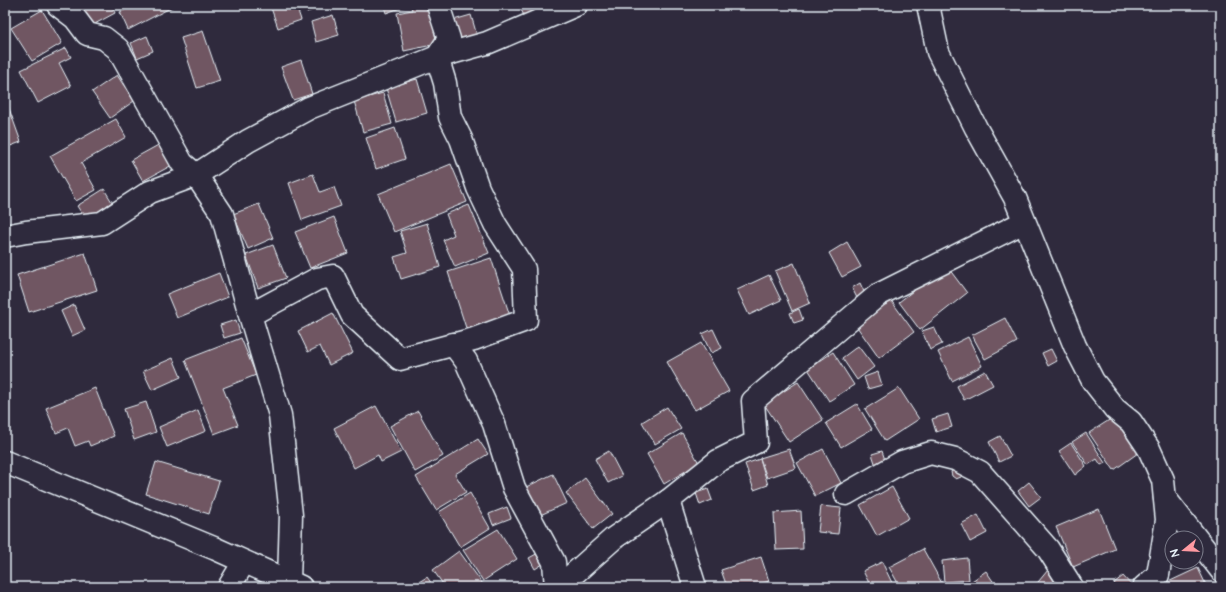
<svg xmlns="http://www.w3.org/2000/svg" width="1226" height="592" font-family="'Architects Daughter',sans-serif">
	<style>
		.building { fill: #6f5762; stroke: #e8f1f8 }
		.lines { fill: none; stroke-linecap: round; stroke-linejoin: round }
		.street-casing { stroke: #e8f1f8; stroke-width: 25 }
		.street { stroke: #2f2a3d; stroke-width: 22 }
	</style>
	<rect width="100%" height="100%" fill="#2f2a3d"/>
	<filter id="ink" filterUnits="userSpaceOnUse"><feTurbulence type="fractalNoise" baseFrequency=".025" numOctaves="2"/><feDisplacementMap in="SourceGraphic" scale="8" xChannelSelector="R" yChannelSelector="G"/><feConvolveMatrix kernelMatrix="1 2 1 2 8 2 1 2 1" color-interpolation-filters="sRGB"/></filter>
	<g filter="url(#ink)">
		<g class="building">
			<path d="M80,5H111L115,13L91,26Z"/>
			<path d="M135,5H173L174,6L128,30L120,12Z"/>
			<path d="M270,5H296L301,20L278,28Z"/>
			<path d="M305,5H328L307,12Z"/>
			<path d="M384,5H406V6L386,13Z"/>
			<path d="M411,5H429L437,44L404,51L397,13L412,10Z"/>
			<path d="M519,5H538L541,11L525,18Z"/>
			<path d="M42,10L62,43L32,61L11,28Z"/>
			<path d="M333,15L339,35L316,42L311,22Z"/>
			<path d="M471,15L478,39L457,45L450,21Z"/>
			<path d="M203,31L220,81L197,88L181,38Z"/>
			<path d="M147,36L153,51L137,58L131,43Z"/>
			<path d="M66,48L71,57L59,63L71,86L38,103L21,70Z"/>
			<path d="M301,60L312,94L293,100L281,67Z"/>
			<path d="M117,75L134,101L110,118L92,92Z"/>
			<path d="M417,79L427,113L396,122L386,88Z"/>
			<path d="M383,93L392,124L363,132L354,101Z"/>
			<path d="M7,103L21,142L5,148V104Z"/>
			<path d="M116,119L126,137L81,163L96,190L76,201L50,156Z"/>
			<path d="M395,128L405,159L376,169L366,138Z"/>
			<path d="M162,143L174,164L143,181L131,160Z"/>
			<path d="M451,164L467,202L394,232L378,194Z"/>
			<path d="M313,174L320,192L334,187L341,206L302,220L289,183Z"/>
			<path d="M104,189L112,202L86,220L77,206Z"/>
			<path d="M259,204L273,238L248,249L233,214Z"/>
			<path d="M469,205L489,253L455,267L443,240L454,235L446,214Z"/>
			<path d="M334,217L348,253L310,268L295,232Z"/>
			<path d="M427,223L440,267L401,279L394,257L407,253L400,231Z"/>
			<path d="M847,242L861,267L842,277L829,253Z"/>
			<path d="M273,245L286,278L258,288L246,255Z"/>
			<path d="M85,253L97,290L29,312L17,275Z"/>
			<path d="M491,258L510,316L467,331L448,272Z"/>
			<path d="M794,263L810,303L792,311L775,271Z"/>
			<path d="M946,265L967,293L920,330L899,302Z"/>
			<path d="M219,273L228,297L177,318L167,294Z"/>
			<path d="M769,275L781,300L749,315L737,290Z"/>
			<path d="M860,283L865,294L857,298L852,288Z"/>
			<path d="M890,299L914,332L879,358L855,324Z"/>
			<path d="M74,305L85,330L72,336L61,311Z"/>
			<path d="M799,309L803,320L794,323L790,313Z"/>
			<path d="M333,313L353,353L329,365L320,346L308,352L298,331Z"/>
			<path d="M1005,318L1017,342L985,359L972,335Z"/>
			<path d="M236,320L240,333L224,338L220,325Z"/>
			<path d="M934,327L942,344L930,350L922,331Z"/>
			<path d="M713,329L722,348L711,353L702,334Z"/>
			<path d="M968,337L982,366L952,381L938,352Z"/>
			<path d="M241,338L256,375L223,388L238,425L214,434L185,360Z"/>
			<path d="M701,343L729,391L695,410L667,362Z"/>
			<path d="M858,346L874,367L857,380L842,358Z"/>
			<path d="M1051,349L1057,361L1048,366L1042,353Z"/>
			<path d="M833,352L854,385L829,401L808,369Z"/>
			<path d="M173,358L181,377L152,390L143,371Z"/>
			<path d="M985,371L993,385L964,400L957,386Z"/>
			<path d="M878,372L882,385L868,389L864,377Z"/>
			<path d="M798,382L823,420L789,442L764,404Z"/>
			<path d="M95,388L114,436L90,446L88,441L75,446L68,428L56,433L46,408Z"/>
			<path d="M899,388L919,419L885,441L865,409Z"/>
			<path d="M146,402L156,432L134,440L124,409Z"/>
			<path d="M857,404L872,429L841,447L826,423Z"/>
			<path d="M376,406L401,452L381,462L378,455L354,468L334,428Z"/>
			<path d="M667,407L681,429L655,444L642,422Z"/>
			<path d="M198,410L206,431L167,447L159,427Z"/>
			<path d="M418,411L443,456L415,472L390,426Z"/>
			<path d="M948,414L952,427L936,432L932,419Z"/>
			<path d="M1114,417L1138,453L1114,470L1089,433Z"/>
			<path d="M682,433L699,463L664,484L647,454Z"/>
			<path d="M1086,433L1105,463L1101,465L1097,459L1088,465L1072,442Z"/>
			<path d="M1000,436L1011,456L999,462L989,442Z"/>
			<path d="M478,439L488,454L455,474L466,492L436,510L416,477Z"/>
			<path d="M1071,443L1086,466L1075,475L1059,451Z"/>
			<path d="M789,449L796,468L767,478L760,458Z"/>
			<path d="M823,449L841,483L815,496L797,463Z"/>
			<path d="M609,451L622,476L608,483L595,459Z"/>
			<path d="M882,451L886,463L876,466L872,454Z"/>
			<path d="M760,459L768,485L754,490L745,464Z"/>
			<path d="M156,462L219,481L209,514L146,494Z"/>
			<path d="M954,468L963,473L961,477L956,479L952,476L951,472Z"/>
			<path d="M553,474L567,503L538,516L524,488Z"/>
			<path d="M585,478L612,514L593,529L566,493Z"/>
			<path d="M1029,482L1041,497L1029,506L1018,491Z"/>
			<path d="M892,487L909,518L877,536L860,505Z"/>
			<path d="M708,489L712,500L700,505L696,493Z"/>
			<path d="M470,493L490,528L460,547L439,512Z"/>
			<path d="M821,506L841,508L838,534L818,532Z"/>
			<path d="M507,507L511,518L493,525L489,514Z"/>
			<path d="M1099,509L1115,549L1073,567L1056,527Z"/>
			<path d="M801,511L803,549L776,550L774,513Z"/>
			<path d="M978,515L987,533L970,542L961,524Z"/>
			<path d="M498,529L517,559L483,581L463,550Z"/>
			<path d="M923,549L944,587H900L889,567Z"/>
			<path d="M459,551L485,587H445L433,570Z"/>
			<path d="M540,552L546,562L535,569L529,558Z"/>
			<path d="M761,557L769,581L752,587H727L721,570Z"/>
			<path d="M967,558L969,580L944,582L942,561Z"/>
			<path d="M882,562L894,587H871L863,571Z"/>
			<path d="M1198,568L1207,587H1168L1166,583Z"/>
			<path d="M1048,570L1068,587H1034Z"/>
			<path d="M986,571L997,587H976L972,581Z"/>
			<path d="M1123,576L1133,587H1117L1114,583Z"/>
			<path d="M427,577L434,587H415L414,585Z"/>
		</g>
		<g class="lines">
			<g class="street-casing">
				<g id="street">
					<path d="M58,5L75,18L87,34L104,38L118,49L182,163L196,175L222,214L250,315L280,415L291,515L289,581"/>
					<path d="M928,5L938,52L976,128L1015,198L1075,346L1093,381L1115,409L1131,422L1149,449L1163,480L1167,520L1158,575L1144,587"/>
					<path d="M5,236L26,232L102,223L150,192L196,175L248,141L309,108L437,57L449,39L438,5"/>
					<path d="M250,315L317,279L333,276L352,315L400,359L474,339L526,320L524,269L495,224L478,188L461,139L450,117L445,83L437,57L487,43L576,5"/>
					<path d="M453,344L466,361L494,424L514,488L554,562L556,587"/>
					<path d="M5,462L216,549L301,587"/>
					<path d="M846,494L902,462L931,453L955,459L980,472L1048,549L1072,587"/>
					<path d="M1165,498L1221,570"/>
					<path d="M668,501L695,587"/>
					<path d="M229,587L244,562"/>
					<path d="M559,587L614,538L668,501L718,461L756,442L753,401L878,295L1024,222"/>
				</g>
			</g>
			<use href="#street" class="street"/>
		</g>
	</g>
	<rect width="1226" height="592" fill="none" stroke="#2f2a3d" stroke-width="20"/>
	<rect x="10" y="10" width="1206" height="572" fill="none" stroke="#e8f1f8" stroke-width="1.5" filter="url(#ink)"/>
	<g transform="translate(1184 550) rotate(252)"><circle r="19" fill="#2f2a3d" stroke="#797a88"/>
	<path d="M0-3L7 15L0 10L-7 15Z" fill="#ff9aa2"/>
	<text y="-6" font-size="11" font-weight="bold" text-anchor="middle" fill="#e8f1f8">N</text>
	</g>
</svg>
